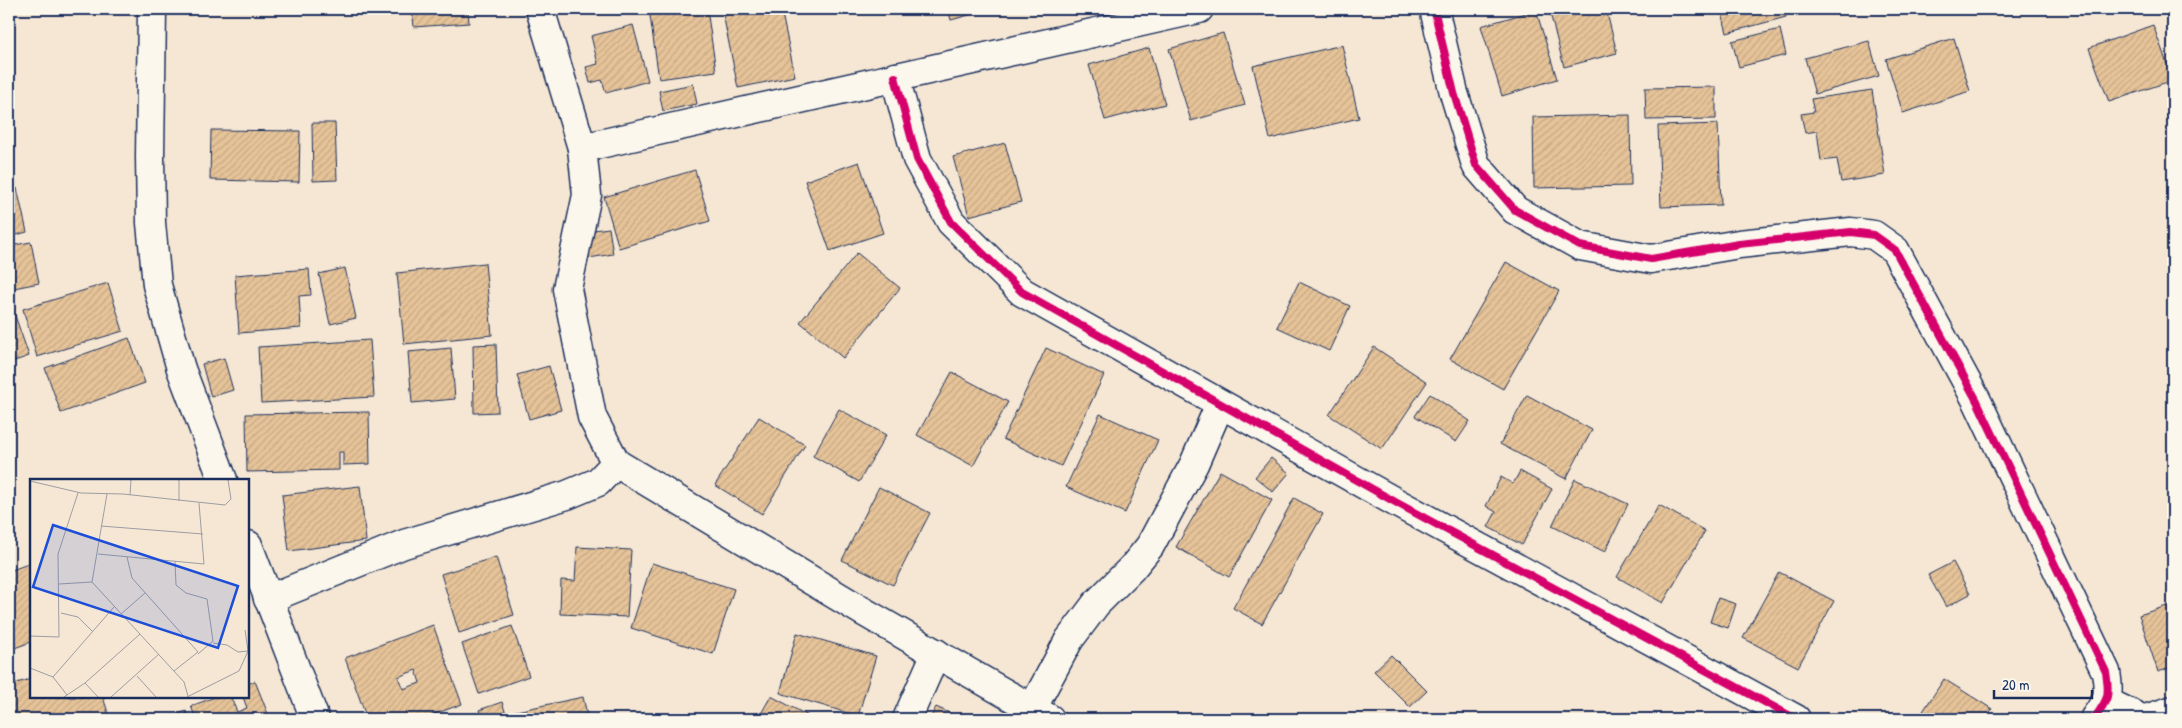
<svg xmlns="http://www.w3.org/2000/svg" width="2182" height="728" font-family="'Patrick Hand',sans-serif">
	<style>
		.building { fill: url(#building-hatch); stroke: #1b2f5e; fill-rule: evenodd }
		.lines { fill: none; stroke-linecap: round; stroke-linejoin: round }
		.street-casing { stroke: #1b2f5e; stroke-width: 31 }
		.street { stroke: #fbf7ec; stroke-width: 28 }
		.cycleway-casing { stroke: #fbf7ec; stroke-width: 11 }
		.cycleway { stroke: #d6006c; stroke-width: 8 }
		.inset-road { fill: none; stroke: #9e9da4; stroke-width: 1 }
		.view { fill: #1d4ed8; fill-opacity: 0.15; stroke: #1d4ed8; stroke-width: 2.5 }
		.inset-edge { fill: none; stroke: #1b2f5e; stroke-width: 2.5 }
	</style>
	<defs>
		<pattern id="building-hatch" width="6" height="6" patternUnits="userSpaceOnUse" patternTransform="scale(1.25)"><rect width="6" height="6" fill="#e6c398"/><path d="M-1 1l2-2M0 6l6-6M5 7l2-2" fill="none" stroke="#c5a885"/></pattern>
	</defs>
	<rect width="100%" height="100%" fill="#f5e7d3"/>
	<filter id="ink" filterUnits="userSpaceOnUse"><feTurbulence type="fractalNoise" baseFrequency=".02" numOctaves="2"/><feDisplacementMap in="SourceGraphic" scale="10" xChannelSelector="R" yChannelSelector="G"/><feConvolveMatrix kernelMatrix="1 2 1 2 8 2 1 2 1" color-interpolation-filters="sRGB"/></filter>
	<g filter="url(#ink)">
		<g class="building">
			<path d="M412,9H468L469,23L414,27Z"/>
			<path d="M596,9H618L597,15Z"/>
			<path d="M649,9H707L716,71L659,79Z"/>
			<path d="M722,9H781L795,76L738,88Z"/>
			<path d="M948,9H991L951,20Z"/>
			<path d="M1549,9H1606L1617,53L1564,67Z"/>
			<path d="M1721,9H1784L1786,17L1727,33Z"/>
			<path d="M1536,10L1557,79L1502,96L1481,26Z"/>
			<path d="M633,25L648,81L606,93L602,80L590,83L586,67L598,64L591,36Z"/>
			<path d="M2153,25L2173,80L2109,102L2089,48Z"/>
			<path d="M1780,29L1786,55L1739,67L1732,41Z"/>
			<path d="M1223,33L1245,105L1191,121L1169,49Z"/>
			<path d="M1954,38L1970,91L1903,113L1886,59Z"/>
			<path d="M1869,41L1879,76L1815,94L1805,58Z"/>
			<path d="M1342,45L1359,118L1270,139L1253,66Z"/>
			<path d="M1149,48L1165,104L1105,120L1089,65Z"/>
			<path d="M693,84L697,104L663,111L659,91Z"/>
			<path d="M1716,87V119L1646,120L1645,88Z"/>
			<path d="M1872,90L1885,175L1841,182L1837,159L1821,161L1817,131L1805,133L1801,114L1814,112L1811,99Z"/>
			<path d="M1630,115L1631,186L1534,188L1533,117Z"/>
			<path d="M312,123H335L337,180L313,181Z"/>
			<path d="M1718,124L1721,205L1661,207L1658,126Z"/>
			<path d="M211,130L300,131L299,182L210,180Z"/>
			<path d="M1005,143L1021,202L969,216L953,157Z"/>
			<path d="M9,148L16,184L9,186Z"/>
			<path d="M859,162L883,233L830,251L805,181Z"/>
			<path d="M695,170L710,221L619,248L604,197Z"/>
			<path d="M17,188L27,232L9,237V190Z"/>
			<path d="M609,228L613,254L589,258L586,231Z"/>
			<path d="M31,242L39,283L9,289V246Z"/>
			<path d="M857,253L900,288L843,358L800,322Z"/>
			<path d="M1506,262L1559,291L1503,389L1450,359Z"/>
			<path d="M485,263L492,335L404,344L397,273Z"/>
			<path d="M345,268L356,318L330,324L319,274Z"/>
			<path d="M309,269L311,295L299,296L301,328L239,333L235,275Z"/>
			<path d="M1299,282L1350,306L1329,351L1277,327Z"/>
			<path d="M108,283L123,331L37,357L23,309Z"/>
			<path d="M11,304L29,356L9,363V305Z"/>
			<path d="M129,338L145,383L61,413L45,368Z"/>
			<path d="M370,340L374,397L261,403L258,347Z"/>
			<path d="M496,344L498,412L474,413L473,345Z"/>
			<path d="M1374,347L1427,382L1382,449L1329,415Z"/>
			<path d="M451,348L455,399L412,403L408,352Z"/>
			<path d="M1046,348L1104,375L1061,466L1003,439Z"/>
			<path d="M224,358L233,390L211,397L202,364Z"/>
			<path d="M549,366L561,410L529,419L517,375Z"/>
			<path d="M952,372L1008,402L973,466L917,435Z"/>
			<path d="M1430,394L1470,421L1456,442L1415,416Z"/>
			<path d="M1527,395L1592,430L1566,479L1500,444Z"/>
			<path d="M839,409L886,435L859,482L813,456Z"/>
			<path d="M369,412L370,464L343,465V452H339V470L247,472L246,414Z"/>
			<path d="M1100,414L1158,440L1125,513L1066,487Z"/>
			<path d="M759,417L805,445L762,514L715,485Z"/>
			<path d="M1271,458L1289,473L1273,492L1255,477Z"/>
			<path d="M1220,471L1272,500L1229,577L1176,547Z"/>
			<path d="M1520,471L1552,489L1522,545L1488,527L1496,512L1486,506L1501,477L1513,484Z"/>
			<path d="M1575,479L1628,504L1605,552L1552,526Z"/>
			<path d="M360,486L366,541L289,551L282,495Z"/>
			<path d="M879,487L930,513L893,585L842,560Z"/>
			<path d="M1294,498L1323,514L1262,624L1233,608Z"/>
			<path d="M1659,505L1705,531L1663,603L1617,577Z"/>
			<path d="M577,547L631,550L627,617L560,614L561,580L575,581Z"/>
			<path d="M496,557L514,615L459,633L441,574Z"/>
			<path d="M1953,562L1970,594L1946,607L1928,575Z"/>
			<path d="M31,563V642L9,650V571Z"/>
			<path d="M652,563L734,589L713,654L631,628Z"/>
			<path d="M1779,572L1834,601L1798,667L1743,638Z"/>
			<path d="M1718,598L1736,604L1728,628L1710,622Z"/>
			<path d="M2173,604V667L2158,672L2139,615Z"/>
			<path d="M433,625L462,704L421,719H367L345,658ZM416,670L420,683L403,689L398,677Z"/>
			<path d="M512,626L529,676L479,694L462,644Z"/>
			<path d="M797,633L876,656L858,716L780,693Z"/>
			<path d="M1391,655L1427,691L1410,707L1374,671Z"/>
			<path d="M31,679V697H103L110,719H9V685Z"/>
			<path d="M1944,679L1992,709L1986,719H1918Z"/>
			<path d="M255,681L270,719H196L191,706L215,697H236L231,698L237,712L247,708L243,697H248V684Z"/>
			<path d="M771,696L814,719H758Z"/>
			<path d="M583,697L588,719H508L507,713Z"/>
			<path d="M502,702L506,714L503,715L504,719H482L479,710Z"/>
			<path d="M936,707L963,719H930Z"/>
			<path d="M186,711L189,719H167Z"/>
		</g>
		<g class="lines">
			<g class="street-casing">
				<g id="street">
					<path d="M152,9L150,156L151,223L157,285L181,369L223,480"/>
					<path d="M540,9L582,148L587,195L567,289L592,417L616,463L864,612L1050,719"/>
					<path d="M1434,9L1454,93L1476,165L1515,210L1580,246L1651,259L1739,244L1851,232L1874,235L1895,250L1977,401L2106,672C2110,697 2108,699 2094,719"/>
					<path d="M895,77L917,159L951,222L1022,292L1397,503L1796,719"/>
					<path d="M582,148L1199,9"/>
					<path d="M248,545L315,719"/>
					<path d="M268,599L404,544L567,495L598,482L616,463"/>
					<path d="M2107,702L2142,719"/>
					<path d="M1032,709L1069,640L1096,604L1132,568L1150,546L1194,464L1220,404"/>
					<path d="M907,719L936,653"/>
					<path d="M2145,719L2173,710"/>
				</g>
			</g>
			<use href="#street" class="street"/>
			<g class="cycleway-casing">
				<g id="cycleway">
					<path d="M1434,9L1454,93L1476,165L1515,210L1580,246L1651,259L1739,244L1851,232L1874,235L1895,250L1977,401L2106,672C2110,697 2108,699 2094,719"/>
					<path d="M895,77L917,159L951,222L1022,292L1397,503L1796,719"/>
				</g>
			</g>
			<use href="#cycleway" class="cycleway"/>
		</g>
	</g>
	<g transform="translate(30 479)">
		<rect width="219" height="219" fill="#f5e7d3"/>
		<path class="inset-road" d="M149,1V22M0,2L51,14L93,15L195,26L201,20L198,1M77,15L62,103L154,203L158,217M100,16L101,1M71,47L173,55M68,75L174,85L169,24M97,78L102,99L168,173L144,192M145,82L146,106L156,114L177,120L183,162L168,175M29,105L62,103M31,134L48,138L63,153M91,135L115,114M0,157L29,158L28,75L48,14M183,164L197,166L208,173L218,172M0,189L23,198L37,216M107,197L126,218M23,198L84,128M55,204L68,218M34,218L55,204L110,155M81,218L129,175M157,218L209,192L218,172L215,151"/>
		<path class="view" d="M23,46L208,107L188,169L3,108Z"/>
		<rect width="219" height="219" class="inset-edge"/>
	</g>
	<rect width="2182" height="728" fill="none" stroke="#fbf7ec" stroke-width="30"/>
	<rect x="15" y="15" width="2152" height="698" fill="none" stroke="#1b2f5e" stroke-width="2" filter="url(#ink)"/>
	<path d="M1994 690v8h98v-8" fill="none" stroke="#1b2f5e" stroke-width="2.5"/>
	<text x="2002" y="690" font-size="15" fill="#1b2f5e" stroke="#fbf7ec" stroke-width="4" paint-order="stroke">20 m</text>
</svg>
